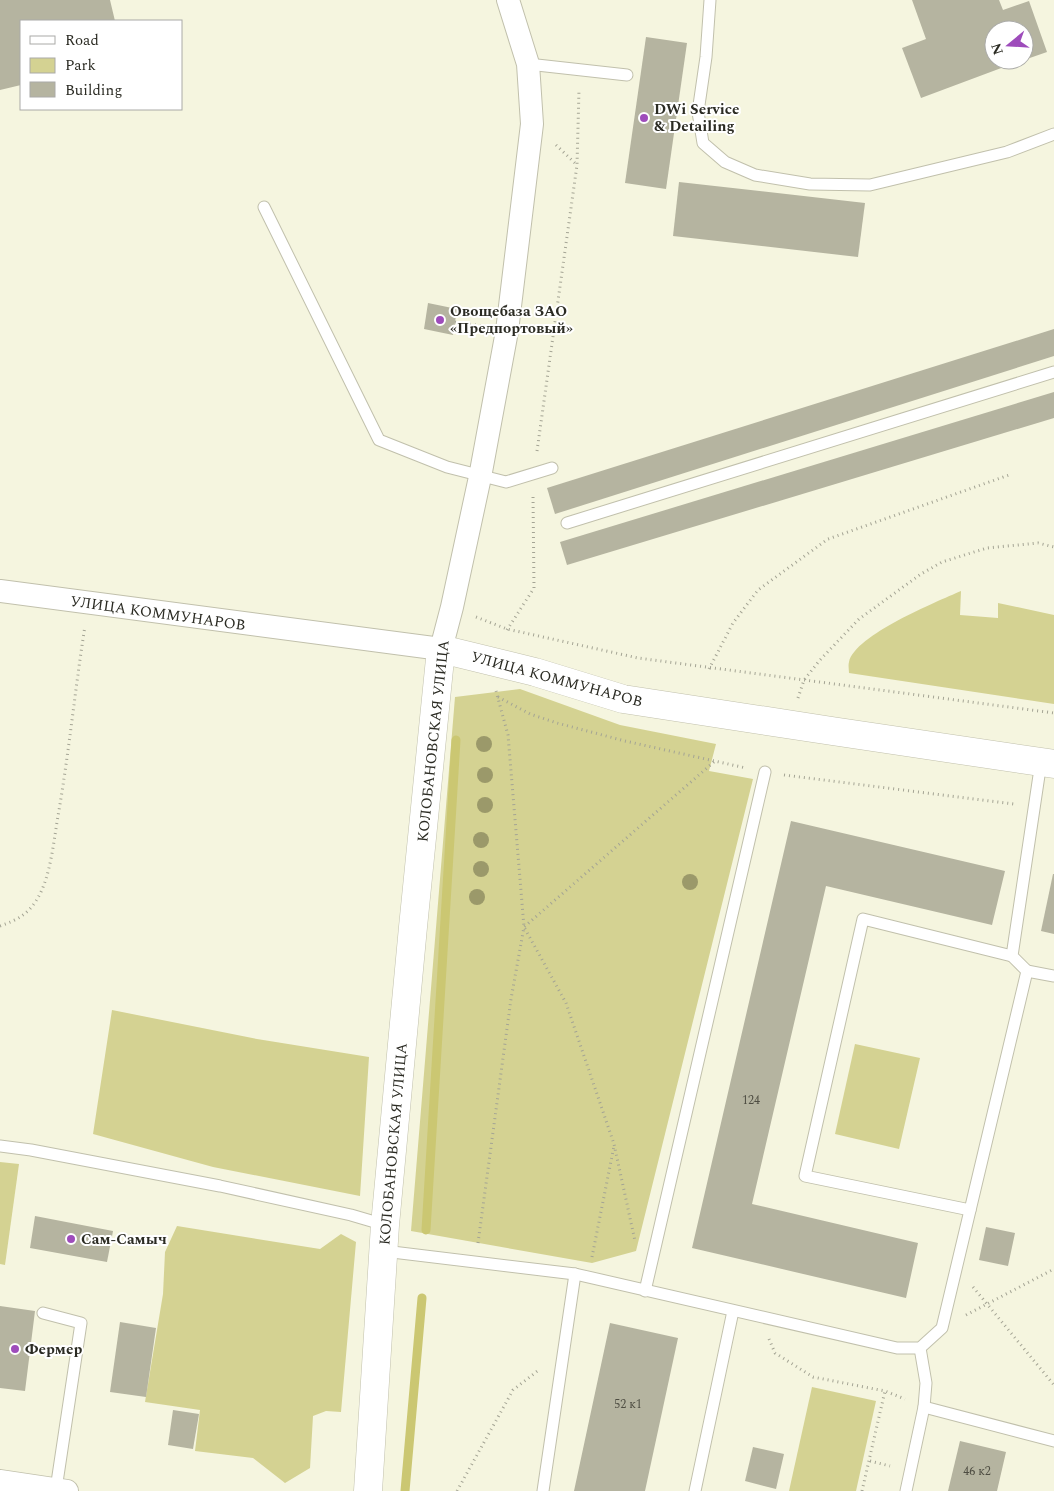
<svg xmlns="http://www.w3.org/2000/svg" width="1054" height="1491" font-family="Spectral,serif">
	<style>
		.green { fill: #d4d292 }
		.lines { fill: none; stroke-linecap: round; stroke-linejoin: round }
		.stream { stroke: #cbc772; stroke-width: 9 }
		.building { fill: #b5b4a0 }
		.service-casing { stroke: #c1c0ac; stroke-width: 13 }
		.minor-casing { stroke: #c1c0ac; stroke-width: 24 }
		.tertiary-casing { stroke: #c1c0ac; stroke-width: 29 }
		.path { stroke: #a4a494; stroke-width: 3; stroke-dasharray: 1 4; stroke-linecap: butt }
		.service { stroke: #fff; stroke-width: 11 }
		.minor { stroke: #fff; stroke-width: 22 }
		.tertiary { stroke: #fff; stroke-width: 28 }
		.tree { fill: #9b996a }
		.poi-dot { fill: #9e4cbb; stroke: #fff; stroke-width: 2 }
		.labels { text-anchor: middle; stroke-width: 4; stroke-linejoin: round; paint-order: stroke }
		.number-label { font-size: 12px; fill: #4e4d42 }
		.poi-label { font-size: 15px; font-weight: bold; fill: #2b2b23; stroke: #fff; text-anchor: start }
		.street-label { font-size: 15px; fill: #2b2b23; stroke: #fff }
	</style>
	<rect width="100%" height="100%" fill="#f5f5df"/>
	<g class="green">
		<path d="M961,591L960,615L998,618V603L1054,615V704L849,673C849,670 848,665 849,662C855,635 936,602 961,591Z"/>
		<path d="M520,689L620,725L716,744L709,771L753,779L636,1251L592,1263L411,1231L455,697Z"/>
		<path d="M112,1010L257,1039L369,1057L360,1196L213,1167L93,1134Z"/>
		<path d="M855,1044L920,1058L899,1149L835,1134Z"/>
		<path d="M0,1162L19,1164L5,1265L0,1264Z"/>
		<path d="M177,1226L320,1249L341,1234L356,1242L341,1412L326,1411L313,1416L310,1468L285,1483L253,1458L195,1451L200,1410L145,1402L163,1294L165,1252Z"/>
		<path d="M812,1387L876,1401L856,1491H789Z"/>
	</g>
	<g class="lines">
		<g class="stream">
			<path d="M426,1230L456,740"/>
			<path d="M405,1491L422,1298"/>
		</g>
	</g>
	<g class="building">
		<path d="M0,0H110L115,21H21V85L0,90Z"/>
		<path d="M912,0H999L1003,10L1029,1L1047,52L1024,60V30H994V60H1023L921,98L902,48L926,39Z"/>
		<path d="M646,37L687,43L666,189L625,183Z"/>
		<path d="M679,182L865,203L858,257L673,236Z"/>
		<path d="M428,303L457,309L453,335L424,329Z"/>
		<path d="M1054,329V356L555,514L547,488Z"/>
		<path d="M1054,392V418L567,565L560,542Z"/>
		<path d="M791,821L1005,871L992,925L826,886L752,1204L918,1243L906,1298L692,1248Z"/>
		<path d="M1053,874H1054V934L1041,931Z"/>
		<path d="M35,1216L113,1231L107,1262L30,1248Z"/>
		<path d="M986,1227L1015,1233L1008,1266L979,1260Z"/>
		<path d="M0,1306L35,1311L25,1391L0,1388Z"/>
		<path d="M120,1322L156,1328L146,1397L110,1392Z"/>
		<path d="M610,1323L678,1338L645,1491H574Z"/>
		<path d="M173,1410L199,1414L193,1449L168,1445Z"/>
		<path d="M960,1441L1006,1452L997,1491H948Z"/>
		<path d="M753,1447L784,1454L776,1489L745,1481Z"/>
	</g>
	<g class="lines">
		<g class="service-casing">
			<g id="service">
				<path d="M710,0L706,57L698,112L703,143L725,162L755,175L810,184L870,185L1007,152L1054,134"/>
				<path d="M528,64L627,75"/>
				<path d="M264,207L379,440L447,467L506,482L552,468"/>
				<path d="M567,523L1054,372"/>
				<path d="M1027,971L1054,976"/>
				<path d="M0,1146L31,1150L220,1186L351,1215L385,1225"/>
				<path d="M970,1210L805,1176L863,919L1012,956"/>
				<path d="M384,1251L575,1274L897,1348H920L942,1328L1027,971L1012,956L1041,762"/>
				<path d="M645,1291L765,772"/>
				<path d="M43,1313L81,1323L56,1489"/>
				<path d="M924,1407L1054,1441"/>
				<path d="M543,1491L575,1274"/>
				<path d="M695,1491L733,1311"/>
				<path d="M906,1491L924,1407L926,1383L920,1348"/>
			</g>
		</g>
		<g class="minor-casing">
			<g id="minor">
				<path d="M0,591L441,649L452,607L480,477L507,331L532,124L528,64L508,0"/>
				<path d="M0,1481L67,1491"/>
			</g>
		</g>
		<g class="tertiary-casing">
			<path id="tertiary" d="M368,1491L385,1225L413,927L441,649L535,672L623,699L832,731L1054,764"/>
		</g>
		<g class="path">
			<path d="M556,145L577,165"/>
			<path d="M455,322L482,326"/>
			<path d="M537,451L577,165L579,90"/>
			<path d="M476,617L507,629L638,658L1054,713"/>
			<path d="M507,630L534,588L533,494"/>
			<path d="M709,669L733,623L758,590L828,539L1009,475"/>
			<path d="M496,691L508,735L524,927L566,1003L614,1144L635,1241"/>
			<path d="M498,697L530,714L557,723L625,741L746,768"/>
			<path d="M798,698L804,680L820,660L859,619L921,574L942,562L987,548L1038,543L1054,547"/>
			<path d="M784,775L1014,804"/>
			<path d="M0,926C20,919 30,913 40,894C51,872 54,839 58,816C69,753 75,689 85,626"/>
			<path d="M478,1243L511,999L524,927L715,761"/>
			<path d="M592,1257L614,1146"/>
			<path d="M973,1287L1054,1385"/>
			<path d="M966,1315L1054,1269"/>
			<path d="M769,1339L775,1353L813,1377L885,1391L905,1399"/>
			<path d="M870,1461L890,1466"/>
			<path d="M457,1491L513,1390L540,1369"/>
			<path d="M862,1491L885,1391"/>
		</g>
		<use href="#service" class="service"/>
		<use href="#minor" class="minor"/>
		<use href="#tertiary" class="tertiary"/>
	</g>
	<g class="tree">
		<circle cx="484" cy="744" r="8"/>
		<circle cx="485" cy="775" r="8"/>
		<circle cx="485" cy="805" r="8"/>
		<circle cx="481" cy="840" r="8"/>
		<circle cx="481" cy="869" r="8"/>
		<circle cx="690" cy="882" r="8"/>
		<circle cx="477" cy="897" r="8"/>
	</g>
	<g class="poi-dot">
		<circle cx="644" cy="118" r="5"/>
		<circle cx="440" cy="320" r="5"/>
		<circle cx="71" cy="1239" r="5"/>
		<circle cx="15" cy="1349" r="5"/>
	</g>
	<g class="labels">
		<g class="number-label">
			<text x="751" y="1104">124</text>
			<text x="628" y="1408">52 к1</text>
			<text x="977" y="1475">46 к2</text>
		</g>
		<g class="poi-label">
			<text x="654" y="114">DWi Service<tspan x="654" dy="17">&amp; Detailing</tspan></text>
			<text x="450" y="316">Овощебаза ЗАО<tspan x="450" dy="17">«Предпортовый»</tspan></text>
			<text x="81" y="1244">Сам-Самыч</text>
			<text x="25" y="1354">Фермер</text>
		</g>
		<g class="street-label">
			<text transform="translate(158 613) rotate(8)" y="5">УЛИЦА КОММУНАРОВ</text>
			<text transform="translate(557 679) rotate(15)" y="5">УЛИЦА КОММУНАРОВ</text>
			<text transform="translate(433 741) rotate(-84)" y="5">КОЛОБАНОВСКАЯ УЛИЦА</text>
			<text transform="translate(393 1144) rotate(-85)" y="5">КОЛОБАНОВСКАЯ УЛИЦА</text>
		</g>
	</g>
	<rect x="20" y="20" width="162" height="90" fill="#ffffff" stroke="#aaaaa7"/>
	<rect x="30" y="36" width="25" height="8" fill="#ffffff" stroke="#aaaaa7"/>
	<text x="65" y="45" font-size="15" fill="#2b2b23">Road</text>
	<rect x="30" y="58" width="25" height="15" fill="#d4d292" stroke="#aaaaa7"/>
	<text x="65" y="70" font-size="15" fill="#2b2b23">Park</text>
	<rect x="30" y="82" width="25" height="15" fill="#b5b4a0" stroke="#aaaaa7"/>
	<text x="65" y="95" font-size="15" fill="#2b2b23">Building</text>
	<g transform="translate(1009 45) rotate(252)"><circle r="24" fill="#ffffff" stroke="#aaaaa7"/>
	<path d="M0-4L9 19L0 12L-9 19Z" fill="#9e4cbb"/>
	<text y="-8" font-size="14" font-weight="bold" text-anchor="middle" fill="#2b2b23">N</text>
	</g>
</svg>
